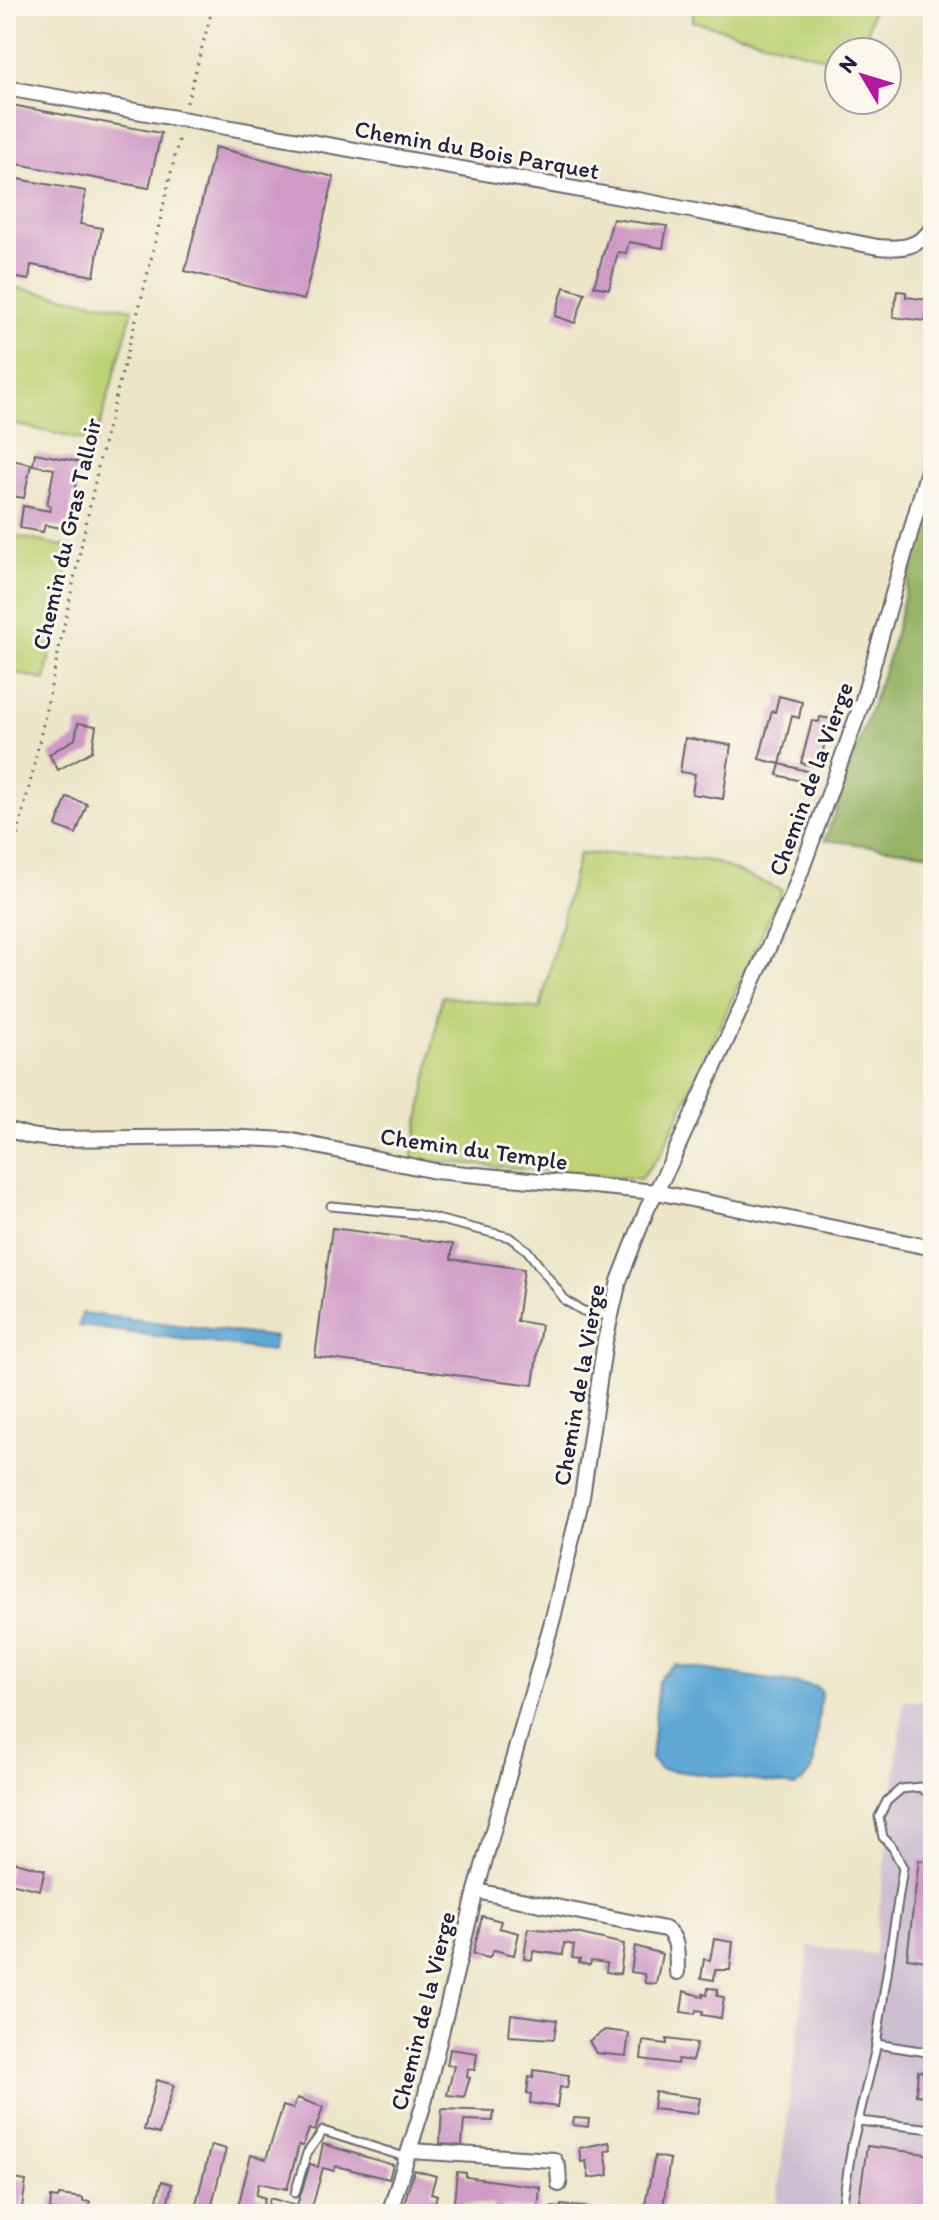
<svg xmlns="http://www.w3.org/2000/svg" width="939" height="2220" font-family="Itim,sans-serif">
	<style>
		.industrial { fill: #cebed2 }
		.green { fill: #bdd174; stroke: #707a58; stroke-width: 2 }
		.forest { fill: #96b366; stroke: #5c6a50; stroke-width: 2 }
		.water { fill: #5fa8d6; stroke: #406588; stroke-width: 2 }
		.building { fill: #cf9ac6 }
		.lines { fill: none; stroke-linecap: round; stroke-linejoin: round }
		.service-casing { stroke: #69666c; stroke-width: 11 }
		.minor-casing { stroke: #69666c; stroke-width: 18 }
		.path { stroke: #69666c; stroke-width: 3; stroke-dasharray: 2 6; stroke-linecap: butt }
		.service { stroke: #fff; stroke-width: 7 }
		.minor { stroke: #fff; stroke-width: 14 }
		.labels { text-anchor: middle; stroke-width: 6; stroke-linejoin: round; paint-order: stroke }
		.street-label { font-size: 24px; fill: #22223b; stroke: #fbf7ec }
	</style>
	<rect width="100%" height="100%" fill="#fbf7ec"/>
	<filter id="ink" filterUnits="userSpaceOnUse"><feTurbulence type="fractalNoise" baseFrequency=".0125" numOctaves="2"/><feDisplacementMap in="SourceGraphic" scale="16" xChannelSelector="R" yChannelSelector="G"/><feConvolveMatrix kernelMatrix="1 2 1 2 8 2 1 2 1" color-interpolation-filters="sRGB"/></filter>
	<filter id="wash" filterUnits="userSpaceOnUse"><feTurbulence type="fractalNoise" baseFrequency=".006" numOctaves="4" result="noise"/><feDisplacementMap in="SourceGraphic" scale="32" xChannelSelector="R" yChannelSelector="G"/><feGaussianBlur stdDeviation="1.8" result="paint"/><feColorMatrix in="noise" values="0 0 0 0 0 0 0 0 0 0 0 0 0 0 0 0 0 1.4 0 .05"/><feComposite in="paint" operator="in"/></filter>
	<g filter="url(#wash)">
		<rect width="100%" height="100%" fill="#ece5c7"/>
		<path class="industrial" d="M904,1700L933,1703V2214H775L809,1946L874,1954Z"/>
		<g class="green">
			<path d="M693,6H873L864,52H839V62L693,21Z"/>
			<path d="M6,286L133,309L95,443L6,422Z"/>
			<path d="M6,534L72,548L45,680L6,671Z"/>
			<path d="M579,854H633L712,861L782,890L661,1154L640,1179L412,1159L442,996L540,1009Z"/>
		</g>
		<path class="forest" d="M933,483V854L825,840L890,653Z"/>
		<g class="water">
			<path d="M82,1313L275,1337L272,1351L79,1326Z"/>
			<path d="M676,1665L817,1687L821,1692L813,1769L804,1781L795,1786L660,1769L651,1759L659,1681L662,1676Z"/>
		</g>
		<g id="blocks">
			<g class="building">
				<path d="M6,104L161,133L149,188L6,162Z"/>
				<path d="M215,147L334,177L304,300L185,271Z"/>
				<path d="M6,177L86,191L80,224L102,228L94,276L31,265L29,280L6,276Z"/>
				<path d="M613,219L667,226L663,248L629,242L626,253L618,252L609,289L594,286Z"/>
				<path d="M564,287L585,293L575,323L555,316Z"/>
				<path d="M897,291L906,292V297L929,300L925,321L893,317Z"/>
				<path d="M35,453L80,462L67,529L45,525L43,532L20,528L23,506L50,511V506L47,505L54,469L33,465Z"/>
				<path d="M12,460L31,464L24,498L6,495Z"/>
				<path d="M779,696L802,702L799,718L792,716L780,764L811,772L809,783L777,775L780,764L759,759L772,711L775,712Z"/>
				<path d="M820,717L832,719L818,767L801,763L812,721L819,722Z"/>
				<path d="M78,723L96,726L92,751L58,770L49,754L75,739Z"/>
				<path d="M685,738L731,745L723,799L692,794L695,774L680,772Z"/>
				<path d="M67,797L87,804L76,834L56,826Z"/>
				<path d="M332,1228L453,1244L451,1259L524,1269L517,1321L541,1325L533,1385L315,1357Z"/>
				<path d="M919,1860L933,1862V1962L907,1958Z"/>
				<path d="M11,1861L45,1870L40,1890L6,1882Z"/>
				<path d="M482,1916L501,1921L499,1928L519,1933L514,1955L494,1950L489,1958L473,1954Z"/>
				<path d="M528,1928L576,1933L624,1944L620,1974L606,1972L607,1963L591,1961L590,1965L579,1963L580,1959L572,1958L574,1945L564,1943L563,1955L533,1951L532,1960L524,1959Z"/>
				<path d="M714,1939L733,1942L730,1970H715L714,1980L701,1978L704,1959L710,1960Z"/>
				<path d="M635,1946L662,1954L656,1984L645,1983L644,1974L631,1972Z"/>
				<path d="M708,1988L718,1989L717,1996L724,1997L721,2018L702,2015L703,2011L696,2010L695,2014L681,2012L684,1991L703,1997V1994L707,1995Z"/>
				<path d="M511,2014L557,2020L554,2039L509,2036Z"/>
				<path d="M605,2030L629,2033L626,2056L596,2053L589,2041Z"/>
				<path d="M667,2039L697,2043L692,2061L678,2059L677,2064L641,2059L643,2041L667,2044Z"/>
				<path d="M450,2049L477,2053L475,2070L468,2069L467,2077L470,2078L464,2097L447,2095L454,2066L447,2065Z"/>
				<path d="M534,2070L569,2075L567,2088L560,2087L557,2107L530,2103L531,2094L527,2093L529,2077L533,2078Z"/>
				<path d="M918,2071L933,2073V2097L916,2095Z"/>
				<path d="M157,2080L174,2085L159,2134L144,2130Z"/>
				<path d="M655,2092L700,2098L697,2114L653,2109Z"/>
				<path d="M297,2098L323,2107L315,2131L309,2129L303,2146L299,2145L287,2189L259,2183L256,2195L265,2198L261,2211L253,2209L251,2214H236L251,2155L266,2159L283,2106L293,2109Z"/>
				<path d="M442,2109L494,2111L493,2121L464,2120L462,2146L440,2144Z"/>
				<path d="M574,2118L589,2119L588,2127L573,2125Z"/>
				<path d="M609,2142L611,2149L605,2151L609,2175L589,2178L586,2161L581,2162L579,2148Z"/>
				<path d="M323,2144L393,2165L389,2179L336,2166L334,2171L323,2168L310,2214L266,2213L270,2198L294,2205L296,2208L310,2165L318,2167Z"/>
				<path d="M211,2145L226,2149L211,2208L196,2204Z"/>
				<path d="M867,2146L933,2155V2214H857Z"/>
				<path d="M655,2156L670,2159L662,2214H643Z"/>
				<path d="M414,2170L436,2176L431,2193L437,2195L432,2214H401Z"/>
				<path d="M457,2172L466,2173V2177L540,2187L538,2210L502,2207L501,2214H492L493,2205L464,2203L463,2212L453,2211Z"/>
				<path d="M14,2179L26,2181L21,2214H6V2198H11Z"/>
				<path d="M162,2181L172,2184L165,2214H153Z"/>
				<path d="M59,2195L83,2198V2201L90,2202L89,2214H57V2210H50L51,2197L58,2198Z"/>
				<path d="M561,2205L592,2208L591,2214H550L551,2207L561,2208Z"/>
			</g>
		</g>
	</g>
	<g filter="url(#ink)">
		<use href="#blocks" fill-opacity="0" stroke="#69666c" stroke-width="2"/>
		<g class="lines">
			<g class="service-casing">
				<g id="service">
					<path d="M331,1206L416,1214L509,1237L527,1250L566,1301L583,1311L611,1316"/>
					<path d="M876,2044L933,2053"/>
					<path d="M858,2121L933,2129"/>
					<path d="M295,2193L307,2153L323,2131L408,2158"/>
					<path d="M841,2214L852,2145L875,2052L903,1868L893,1848L883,1837L879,1817L887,1801L901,1789L920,1787L933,1797"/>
				</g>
			</g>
			<g class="minor-casing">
				<g id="minor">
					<path d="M6,88L654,203L878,247C901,249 918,248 933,228"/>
					<path d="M6,1129L30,1136L52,1139L223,1137L288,1140L435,1171L656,1192L933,1248"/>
					<path d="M476,1891L665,1929C680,1938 676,1956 677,1972"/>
					<path d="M410,2151L554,2160L558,2167L559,2184"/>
					<path d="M389,2214L423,2106L476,1891L553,1618L582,1497L605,1341L619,1281L647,1209L670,1164L792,896L863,700L933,453"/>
				</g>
			</g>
			<g class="path">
				<path d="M187,103L213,6"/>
				<path d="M6,882L32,775L102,449L146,281L180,134"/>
			</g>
			<use href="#service" class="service"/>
			<use href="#minor" class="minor"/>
		</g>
	</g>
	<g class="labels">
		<g class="street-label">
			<text transform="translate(477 150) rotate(10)" y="8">Chemin du Bois Parquet</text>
			<text transform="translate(67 534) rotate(-77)" y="8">Chemin du Gras Talloir</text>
			<text transform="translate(811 779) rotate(-70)" y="8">Chemin de la Vierge</text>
			<text transform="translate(474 1149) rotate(8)" y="8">Chemin du Temple</text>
			<text transform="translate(579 1385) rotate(-80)" y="8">Chemin de la Vierge</text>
			<text transform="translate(423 2011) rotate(-76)" y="8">Chemin de la Vierge</text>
		</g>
	</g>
	<rect width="939" height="2220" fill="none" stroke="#fbf7ec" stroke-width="32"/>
	<g transform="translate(863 76) rotate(308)"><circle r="38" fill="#fbf7ec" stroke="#a4a2a5" stroke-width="2"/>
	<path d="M0-6L14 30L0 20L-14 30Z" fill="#b5179e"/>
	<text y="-12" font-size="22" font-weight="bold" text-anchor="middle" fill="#22223b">N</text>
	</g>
</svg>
